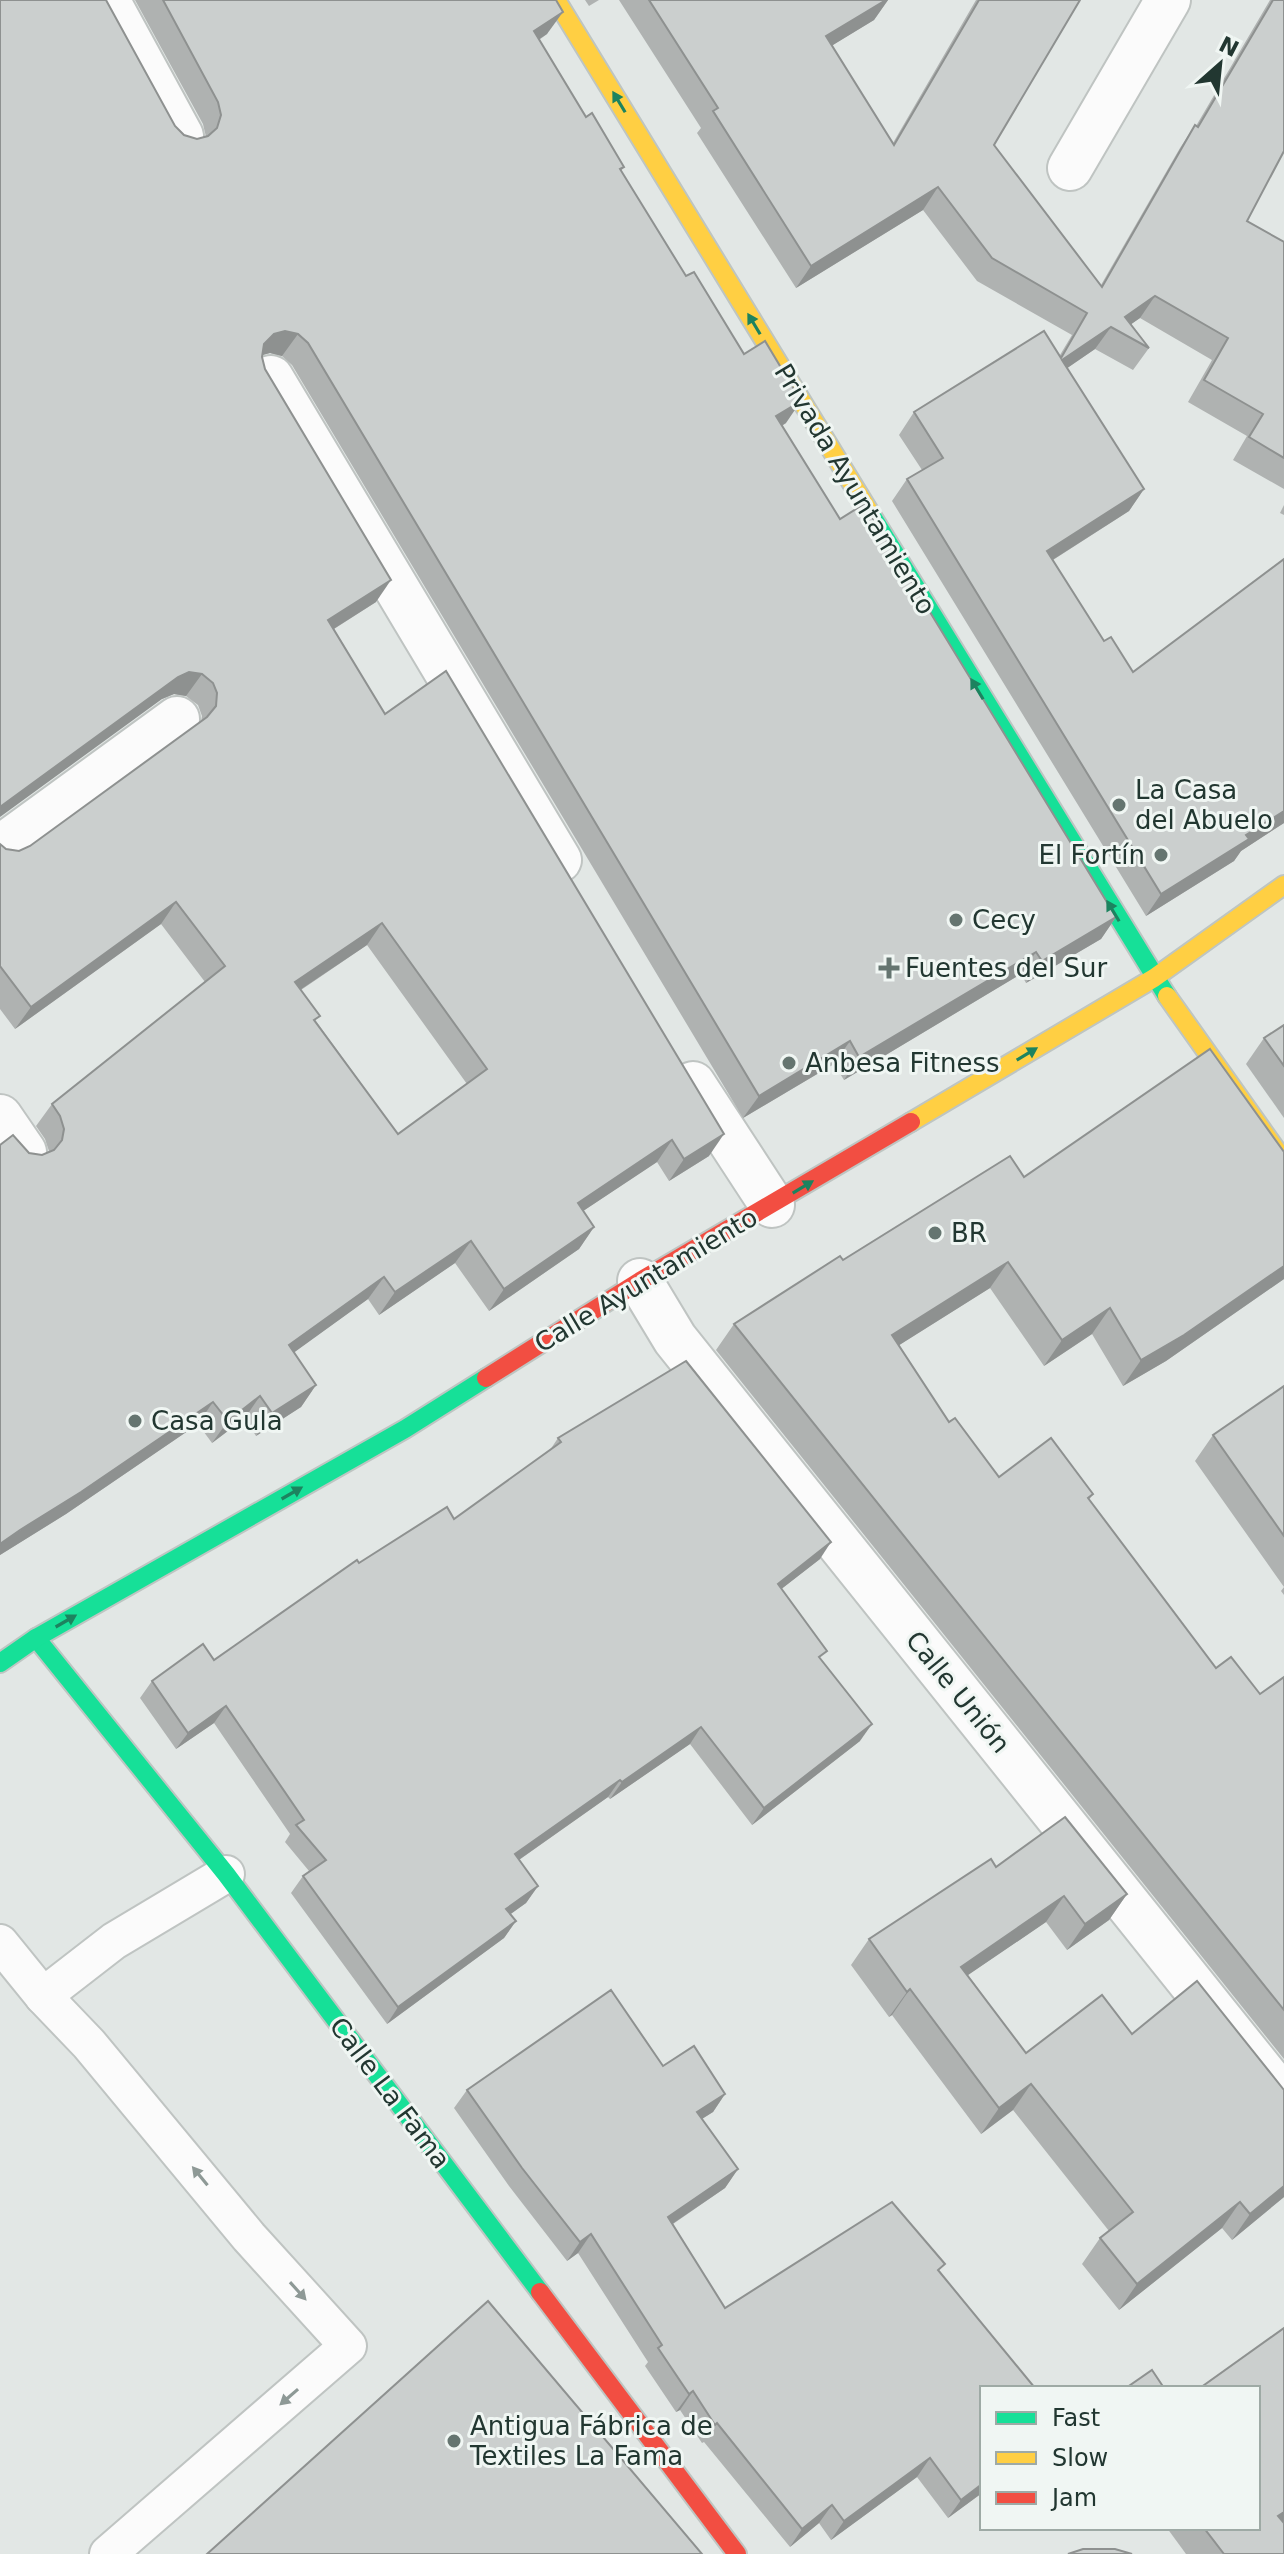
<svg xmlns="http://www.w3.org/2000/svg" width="1284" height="2554" font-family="'DejaVu Sans',sans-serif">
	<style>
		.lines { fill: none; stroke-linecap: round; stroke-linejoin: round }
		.lane-casing { stroke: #bfc4c2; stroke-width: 40 }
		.street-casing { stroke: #bfc4c2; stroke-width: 48 }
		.fast-casing { stroke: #bec5c2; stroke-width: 22 }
		.slow-casing { stroke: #bec5c2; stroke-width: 22 }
		.jam-casing { stroke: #bec5c2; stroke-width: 22 }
		.lane { stroke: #fbfbfb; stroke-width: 36 }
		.street { stroke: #fbfbfb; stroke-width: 44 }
		.fast { stroke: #16e098; stroke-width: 18 }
		.slow { stroke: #ffcf43; stroke-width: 18 }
		.jam { stroke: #f24e42; stroke-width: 18 }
		.wall { fill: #afb2b1; fill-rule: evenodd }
		.shaded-wall { fill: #8e9190 }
		.building { fill: #cbcfce; stroke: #8e9190; stroke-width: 2; fill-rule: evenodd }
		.oneway { fill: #1d835f }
		.oneway2 { fill: #8e9996 }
		.poi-dot { fill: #657570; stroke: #f0f6f3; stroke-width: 3 }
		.labels { text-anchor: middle; stroke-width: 6; stroke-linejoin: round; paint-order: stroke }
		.street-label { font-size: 26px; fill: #223731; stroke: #f0f6f3 }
		.poi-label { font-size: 26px; fill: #223731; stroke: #f0f6f3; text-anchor: start }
	</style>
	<rect width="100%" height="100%" fill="#e2e7e5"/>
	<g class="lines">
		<g class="lane-casing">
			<g id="lane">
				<path d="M0,1943L43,1996L89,2044L249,2237L348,2346L108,2554"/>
				<path d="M43,1996L114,1941L226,1874"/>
			</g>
		</g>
		<g class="street-casing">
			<g id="street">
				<path d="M107,0L181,136"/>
				<path d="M1070,168L1168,0"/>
				<path d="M271,378L559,860"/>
				<path d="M0,848L177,719"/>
				<path d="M693,1084L772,1205"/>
				<path d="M0,1117L24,1152"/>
				<path d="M640,1281L675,1339L1284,2099"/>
			</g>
		</g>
		<g class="fast-casing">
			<g id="fast">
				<path d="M870,513L1167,996"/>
				<path d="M36,1638L226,1874L540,2292"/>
				<path d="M0,1663L36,1638L405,1429L486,1378"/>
			</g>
		</g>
		<g class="slow-casing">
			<g id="slow">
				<path d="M556,0L870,513"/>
				<path d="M1167,996L1284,1161"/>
				<path d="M911,1122L1154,978L1284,885"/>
			</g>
		</g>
		<g class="jam-casing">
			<g id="jam">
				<path d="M486,1378L640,1281L911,1122"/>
				<path d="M540,2292L737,2554"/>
			</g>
		</g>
		<use href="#lane" class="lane"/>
		<use href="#street" class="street"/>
		<use href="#fast" class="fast"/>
		<use href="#slow" class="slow"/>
		<use href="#jam" class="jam"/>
	</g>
	<g class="wall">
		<path d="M135,0H556L547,34L539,40L586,117L624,167L621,171L686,276L786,423L782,426L840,519L1116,917L1101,939L1026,983L1021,974L844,1080L834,1064L743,1118L292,365L282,356L270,353L262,355L265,369L376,602L334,629L385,714L709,1156L669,1181L657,1162L583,1211L594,1227L579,1249L489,1311L455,1263L379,1315L368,1299L294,1352L316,1385L301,1407L256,1436L245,1418L212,1443L198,1424L66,1514L0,1555L29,1153L42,1155L49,1151L45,1139L36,1126L52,1104L205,982L161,924L15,1029L0,1009V844L6,849L19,851L30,846L201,722L202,716L198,705L186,696L174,694L162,699L175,126L184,135L197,139L206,137L203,124ZM367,945L467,1084L398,1134L316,1021L301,990Z"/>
		<path d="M585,0H599L589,6Z"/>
		<path d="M619,0H888L874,20L831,46L893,143L976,0H1080L994,145L1101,285L1180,148L1195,125L1196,126L1270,0H1284L1247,221L1284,242V489L1233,460L1247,436L1188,402L1212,360L1140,318L1131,324L1149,348L1133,370L1095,349L1067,368L1144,489L1129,511L1053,560L1104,641L1133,672L1284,559V823L1241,851L1234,861L1146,916L892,501L907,479L922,470L899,435L914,412L1060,355L1072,335L977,281L923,210L796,288L697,133L701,128Z"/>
		<path d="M1284,505V515L1280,513Z"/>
		<path d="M1284,1025V1118L1246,1064L1264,1038Z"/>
		<path d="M1284,1152V1279L1166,1361L1123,1386L1092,1334L1044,1366L990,1288L899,1345L949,1422L999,1477L1093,1494L1089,1500L1216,1668L1260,1694L1284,1677V2059L716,1350L734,1324L843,1260L1024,1177Z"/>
		<path d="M1284,1386V1595L1281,1591L1284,1587L1195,1461L1213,1435Z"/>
		<path d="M558,1438L820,1559L781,1589L821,1660L860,1741L752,1825L690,1744L610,1799L608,1797L519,1860L538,1886L526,1903L510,1914L516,1921L504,1938L387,2024L291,1893L303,1876L309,1871L285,1842L290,1834L214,1723L176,1749L140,1698L152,1681L214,1660L359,1563L454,1519L550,1450Z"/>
		<path d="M996,1867L1127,1894L1109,1920L1067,1950L1046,1922L968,1975L1026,2053L1132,2034L1284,2090V2197L1232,2240L1222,2228L1119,2310L1082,2264L1100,2238L1109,2231L1013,2110L981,2134L892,2015L889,2017L851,1965L869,1939Z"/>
		<path d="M663,2066L725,2094L713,2112L702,2119L738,2169L725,2188L673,2224L725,2308L940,2272L982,2493L948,2518L917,2477L831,2540L819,2523L790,2547L704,2442L702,2443L680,2410L676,2412L645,2366L648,2362L578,2253L567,2261L509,2186L454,2108L467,2090Z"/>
		<path d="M1167,2528H1258L1284,2554H1186Z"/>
	</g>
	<g class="shaded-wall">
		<path d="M886,0H888L874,20L810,59L826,36Z"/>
		<path d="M563,12L547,34L518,53L534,31Z"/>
		<path d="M938,187L923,210L796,288L811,266Z"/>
		<path d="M1155,296L1140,318L1120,332L1125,317Z"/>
		<path d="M1111,327L1095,349L1047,382L1062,360Z"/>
		<path d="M285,331L298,334L282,356L270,353L259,356L264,344L274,334Z"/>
		<path d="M801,401L786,423L760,438L776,416Z"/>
		<path d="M1144,489L1129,511L1032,573L1047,551Z"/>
		<path d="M391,580L376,602L313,642L328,620Z"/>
		<path d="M189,672L202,674L186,696L174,694L162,699L0,817V807L178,677Z"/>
		<path d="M1284,811V823L1241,851L1234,861L1146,916L1161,894L1246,835Z"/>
		<path d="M176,902L161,924L15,1029L31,1007Z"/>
		<path d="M1116,917L1101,939L1026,983L1042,961Z"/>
		<path d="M382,923L367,945L279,1004L295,982Z"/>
		<path d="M1036,952L1021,974L844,1080L859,1057Z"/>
		<path d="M850,1041L834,1064L743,1118L759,1096Z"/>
		<path d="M724,1134L709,1156L669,1181L684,1159Z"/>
		<path d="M672,1140L657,1162L562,1225L578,1203Z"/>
		<path d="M594,1227L579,1249L489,1311L504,1289Z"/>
		<path d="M471,1241L455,1263L379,1315L395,1292Z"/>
		<path d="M1008,1262L990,1288L874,1361L892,1335Z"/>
		<path d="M1284,1266V1279L1166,1361L1123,1386L1141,1360Z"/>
		<path d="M384,1277L368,1299L274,1367L289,1345Z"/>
		<path d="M1110,1308L1092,1334L1044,1366L1062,1340Z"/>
		<path d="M316,1385L301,1407L256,1436L272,1413Z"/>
		<path d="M260,1396L245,1418L212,1443L228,1421Z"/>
		<path d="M213,1402L198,1424L66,1514L0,1555V1544Z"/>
		<path d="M831,1542L820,1559L766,1601L778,1584Z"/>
		<path d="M226,1706L214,1723L176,1749L188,1733Z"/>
		<path d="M872,1724L860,1741L752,1825L764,1808Z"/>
		<path d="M701,1727L690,1744L610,1799L622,1782Z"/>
		<path d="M620,1780L608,1797L503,1871L515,1854Z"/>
		<path d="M538,1886L526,1903L494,1926L506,1909Z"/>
		<path d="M1127,1894L1109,1920L1067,1950L1085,1924Z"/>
		<path d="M1064,1896L1046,1922L943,1992L961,1967Z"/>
		<path d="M516,1921L504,1938L387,2024L398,2007Z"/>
		<path d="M910,1989L892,2015L889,2017L907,1992Z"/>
		<path d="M1031,2084L1013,2110L981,2134L999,2108Z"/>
		<path d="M725,2094L713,2112L684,2130L697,2112Z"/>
		<path d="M738,2169L725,2188L656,2235L668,2217Z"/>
		<path d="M1284,2186V2197L1232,2240L1250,2214Z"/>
		<path d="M1240,2202L1222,2228L1119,2310L1137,2284Z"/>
		<path d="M591,2234L578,2253L567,2261L580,2242Z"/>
		<path d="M693,2391L680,2410L676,2412L689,2394Z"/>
		<path d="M930,2458L917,2477L831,2540L844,2521Z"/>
		<path d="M982,2484V2493L948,2518L961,2500Z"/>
		<path d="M832,2505L819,2523L790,2547L802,2529Z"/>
		<path d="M1284,2512V2526L1278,2516Z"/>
	</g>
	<g class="building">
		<path d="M0,0H106L175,126L184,135L197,139L208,136L217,128L221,115L218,102L163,0H556L563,12L534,31L586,117L592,113L624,167L620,169L686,276L694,272L744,354L765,341L801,401L776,416L840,519L864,504L1116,917L1042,961L1036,952L859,1057L850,1041L759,1096L308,343L298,334L285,331L274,334L264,344L262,357L265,369L391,580L328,620L385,714L446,671L724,1134L684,1159L672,1140L578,1203L594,1227L504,1289L471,1241L395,1292L384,1277L289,1345L316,1385L272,1413L260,1396L228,1421L213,1402L81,1492L20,1530L0,1544V1145L13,1135L29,1153L42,1155L54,1150L62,1140L64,1129L60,1116L52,1104L225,966L176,902L31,1007L0,966V844L6,849L19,851L30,846L207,717L216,706L217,693L213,683L202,674L189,672L178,677L0,807ZM382,923L487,1069L398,1134L314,1020L320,1016L295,982Z"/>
		<path d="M649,0H886L826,36L894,145L979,0H1080L994,145L1102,287L1195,125L1198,127L1273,0H1284V151L1247,221L1284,242V458L1249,437L1263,414L1204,380L1228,338L1155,296L1125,317L1149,348L1111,327L1062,360L1144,489L1047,551L1104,641L1111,637L1133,672L1284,559V811L1246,835L1249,839L1161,894L907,479L943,458L914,412L1044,331L1061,358L1087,313L992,258L938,187L811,266L713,111L718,108Z"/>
		<path d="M1284,1025V1066L1264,1038Z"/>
		<path d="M1210,1049L1284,1152V1266L1184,1335L1141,1360L1110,1308L1062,1340L1008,1262L892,1335L949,1422L955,1418L999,1477L1051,1438L1093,1494L1088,1498L1216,1668L1231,1657L1260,1694L1284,1677V2010L734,1324L840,1256L843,1260L1010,1156L1024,1177Z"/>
		<path d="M686,1361L831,1542L778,1584L827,1651L819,1657L872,1724L764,1808L701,1727L622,1782L620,1780L515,1854L538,1886L506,1909L516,1921L398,2007L303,1876L326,1860L296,1825L304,1820L226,1706L188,1733L152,1681L203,1644L214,1660L357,1560L359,1563L447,1507L454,1519L561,1442L558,1438Z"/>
		<path d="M1284,1386V1536L1213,1435Z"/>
		<path d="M1065,1817L1127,1894L1085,1924L1064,1896L961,1967L1026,2053L1102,1995L1132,2034L1197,1981L1284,2090V2186L1250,2214L1240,2202L1137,2284L1100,2238L1133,2212L1031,2084L999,2108L910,1989L907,1992L869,1939L991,1859L996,1867Z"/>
		<path d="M611,1990L663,2066L694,2046L725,2094L697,2112L738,2169L668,2217L725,2308L892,2202L945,2264L938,2270L1035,2388H982V2484L961,2500L930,2458L844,2521L832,2505L802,2529L717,2423L715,2425L693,2391L689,2394L658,2348L662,2345L591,2234L580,2242L522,2168L467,2090Z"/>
		<path d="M488,2301L702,2554H207Z"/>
		<path d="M1284,2328V2512L1278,2516L1284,2523V2554H1224L1204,2528H1258V2388H1200Z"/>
		<path d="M1152,2370L1164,2388H1126Z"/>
		<path d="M1083,2549H1115L1132,2554H1068Z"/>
	</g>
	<defs><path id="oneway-solid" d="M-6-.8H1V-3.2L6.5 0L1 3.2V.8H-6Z" transform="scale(2)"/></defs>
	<g class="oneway">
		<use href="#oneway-solid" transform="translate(619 102) rotate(-121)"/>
		<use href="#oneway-solid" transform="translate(754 324) rotate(-121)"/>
		<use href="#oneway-solid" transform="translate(977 689) rotate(-121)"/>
		<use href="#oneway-solid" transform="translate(1113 911) rotate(-121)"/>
		<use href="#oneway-solid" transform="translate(1027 1054) rotate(-31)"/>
		<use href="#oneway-solid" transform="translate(803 1187) rotate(-31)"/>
		<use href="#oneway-solid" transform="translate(292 1493) rotate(-30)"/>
		<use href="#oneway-solid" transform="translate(66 1621) rotate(-30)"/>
	</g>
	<g class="oneway2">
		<use href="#oneway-solid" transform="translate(200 2176) rotate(-129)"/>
		<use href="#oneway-solid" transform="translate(298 2291) rotate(48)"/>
		<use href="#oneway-solid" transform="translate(289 2397) rotate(139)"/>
	</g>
	<g class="poi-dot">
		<circle cx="1119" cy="805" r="8"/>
		<circle cx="1161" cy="855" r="8"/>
		<circle cx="956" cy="920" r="8"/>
		<path d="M885 956h8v8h8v8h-8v8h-8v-8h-8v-8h8z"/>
		<circle cx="789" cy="1063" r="8"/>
		<circle cx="935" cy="1233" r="8"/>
		<circle cx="135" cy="1421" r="8"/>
		<circle cx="454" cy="2441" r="8"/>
	</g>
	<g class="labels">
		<g class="street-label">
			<text transform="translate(855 489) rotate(59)" y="9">Privada Ayuntamiento</text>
			<text transform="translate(646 1280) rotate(-31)" y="9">Calle Ayuntamiento</text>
			<text transform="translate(958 1692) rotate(51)" y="9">Calle Unión</text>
			<text transform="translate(390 2093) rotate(53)" y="9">Calle La Fama</text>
		</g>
		<g class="poi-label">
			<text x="1135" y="799">La Casa<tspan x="1135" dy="30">del Abuelo</tspan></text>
			<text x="1145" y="864" text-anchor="end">El Fortín</text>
			<text x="972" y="929">Cecy</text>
			<text x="905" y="977">Fuentes del Sur</text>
			<text x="805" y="1072">Anbesa Fitness</text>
			<text x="951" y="1242">BR</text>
			<text x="151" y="1430">Casa Gula</text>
			<text x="470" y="2435">Antigua Fábrica de<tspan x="470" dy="30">Textiles La Fama</tspan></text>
		</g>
	</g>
	<rect x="980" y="2386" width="280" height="144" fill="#f0f6f3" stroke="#9eaaa5" stroke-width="2"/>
	<rect x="996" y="2412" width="40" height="12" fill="#16e098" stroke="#9eaaa5" stroke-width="2"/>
	<text x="1052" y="2426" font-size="24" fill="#223731">Fast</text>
	<rect x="996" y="2452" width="40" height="12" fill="#ffcf43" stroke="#9eaaa5" stroke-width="2"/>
	<text x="1052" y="2466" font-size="24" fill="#223731">Slow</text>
	<rect x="996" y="2492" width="40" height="12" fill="#f24e42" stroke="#9eaaa5" stroke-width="2"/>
	<text x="1052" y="2506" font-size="24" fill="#223731">Jam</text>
	<g transform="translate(1220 64) rotate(27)" stroke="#f0f6f3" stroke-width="6" paint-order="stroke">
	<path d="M0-6L14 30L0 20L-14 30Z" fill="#223731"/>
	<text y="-12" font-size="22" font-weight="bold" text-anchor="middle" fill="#223731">N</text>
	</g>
</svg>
